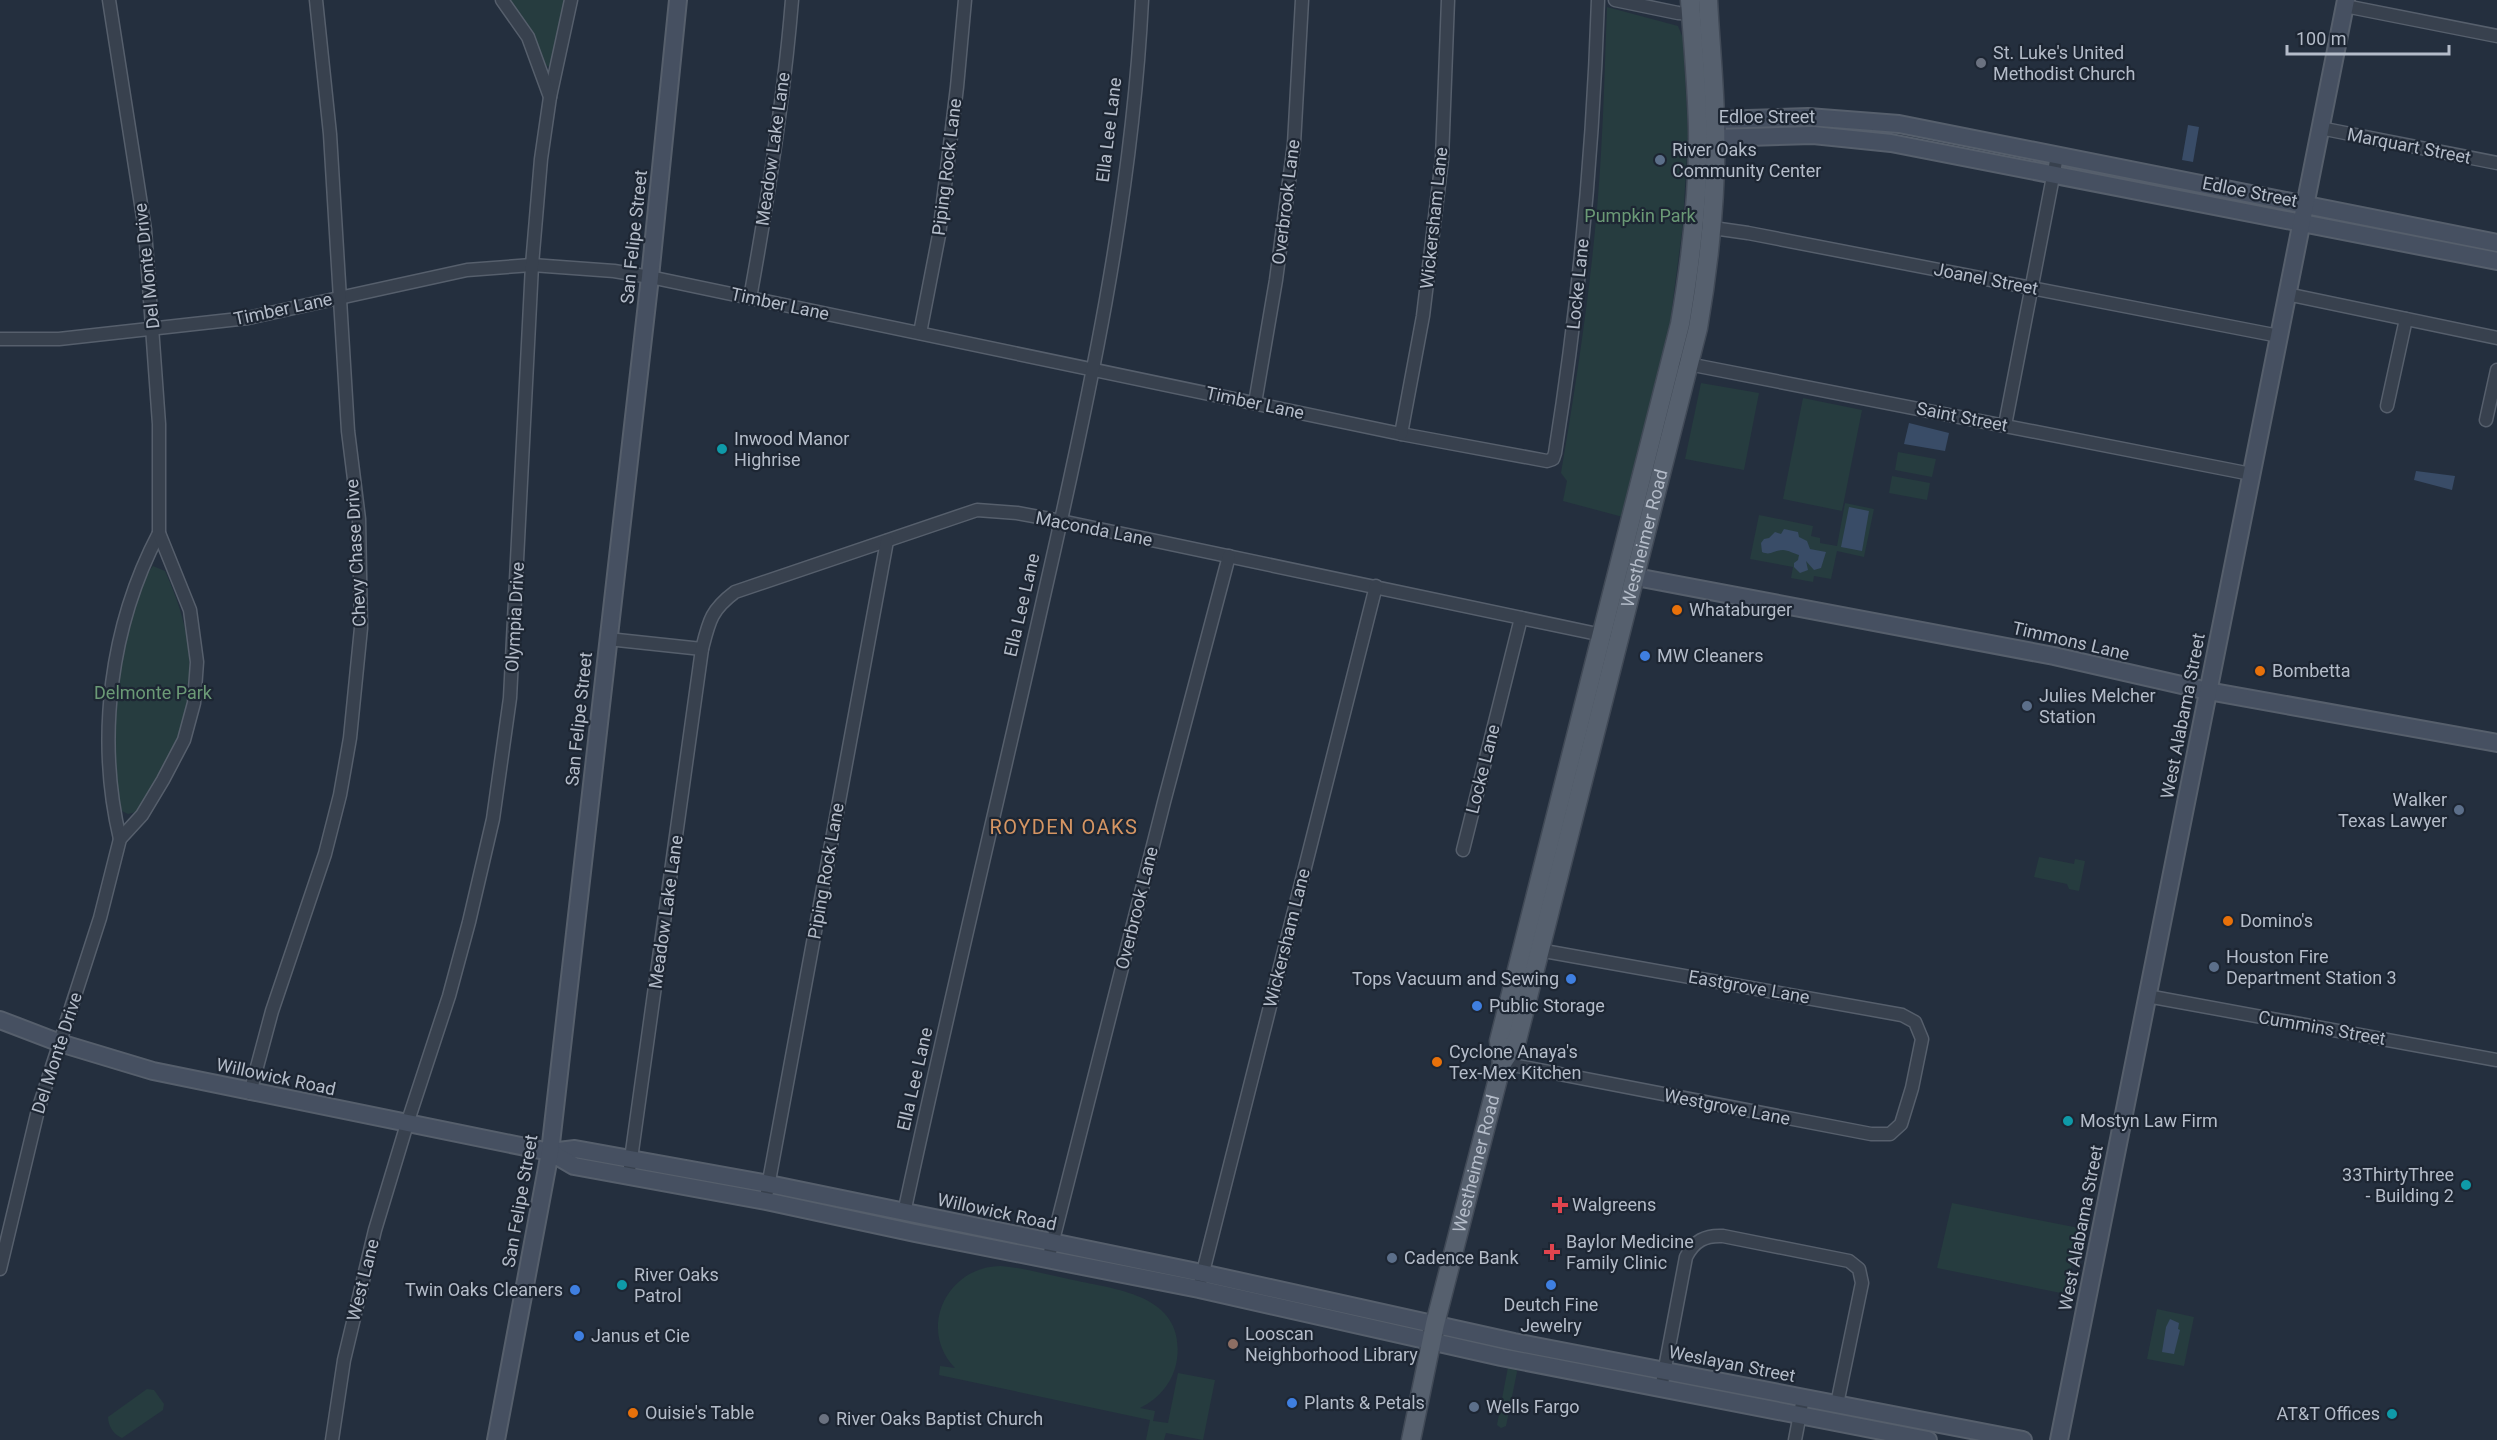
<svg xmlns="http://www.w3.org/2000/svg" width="2497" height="1440" font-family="Roboto,sans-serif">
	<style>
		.green { fill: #263c3f }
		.water { fill: #394c67 }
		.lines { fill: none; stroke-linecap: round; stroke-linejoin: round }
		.street-casing { stroke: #565f6c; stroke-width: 15 }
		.secondary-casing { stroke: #565f6c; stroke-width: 20 }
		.primary-casing { stroke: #414a57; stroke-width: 21 }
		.street { stroke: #38414e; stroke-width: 12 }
		.secondary { stroke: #465061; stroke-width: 16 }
		.primary { stroke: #56606e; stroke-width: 18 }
		.worship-dot { fill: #6b7280; stroke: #1d2633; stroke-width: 2 }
		.service-dot { fill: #5c6f8a; stroke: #1d2633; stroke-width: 2 }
		.culture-dot { fill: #0f9aa8; stroke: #1d2633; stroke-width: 2 }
		.food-dot { fill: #e8710a; stroke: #1d2633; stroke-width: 2 }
		.shop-dot { fill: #3f7fe0; stroke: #1d2633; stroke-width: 2 }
		.health-dot { fill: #e0444e; stroke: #1d2633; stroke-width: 2 }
		.education-dot { fill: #8d6e63; stroke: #1d2633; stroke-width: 2 }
		.labels { text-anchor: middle; stroke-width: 4.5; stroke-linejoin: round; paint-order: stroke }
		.poi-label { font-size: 18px; fill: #b4bcc9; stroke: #1d2633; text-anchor: start }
		.street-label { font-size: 18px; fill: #b4bcc9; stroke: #1d2633 }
		.park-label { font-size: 18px; fill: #6b9a76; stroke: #1d2633 }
		.neighbourhood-label { font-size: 20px; letter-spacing: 1.5px; fill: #d59563; stroke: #1d2633 }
	</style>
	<rect width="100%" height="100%" fill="#242f3e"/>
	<g class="green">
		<path d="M509,0H564L553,65L549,67L546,65L530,30Z"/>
		<path d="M1607,7L1678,26L1683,38L1688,133L1683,224L1670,323L1623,517L1563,501L1567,481L1561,473C1579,367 1595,260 1601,153C1604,104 1605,56 1607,7Z"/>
		<path d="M1701,383L1759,393L1744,470L1685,459Z"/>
		<path d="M1803,398L1862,410L1842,511L1783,499Z"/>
		<path d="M1898,452L1936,459L1932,477L1895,470Z"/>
		<path d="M1892,476L1930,483L1927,500L1889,493Z"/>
		<path d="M1845,503L1874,509L1864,557L1837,551L1831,579L1814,576L1813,582L1791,578L1793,567L1750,559L1759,515L1813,526L1811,536L1820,538V543L1837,546Z"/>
		<path d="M153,566L165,571C207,662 195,733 136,812L128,814L122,811C120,802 117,793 115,784C106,736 122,604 153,566Z"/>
		<path d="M2039,857L2074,864L2075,859L2085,861L2079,891L2069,889L2067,884L2034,877Z"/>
		<path d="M1952,1203L2079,1228L2066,1294L1937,1268Z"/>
		<path d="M1001,1266C1025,1268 1049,1275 1073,1280C1118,1290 1185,1295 1177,1359C1174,1381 1160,1398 1140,1408L1155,1411L1153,1421L1168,1423L1178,1373L1215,1380L1203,1440L1166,1433L1164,1440H1146L1150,1420L939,1375L940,1366L955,1368C917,1329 947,1266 1001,1266Z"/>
		<path d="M2157,1309L2194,1317L2184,1366L2147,1359Z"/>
		<path d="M1508,1367L1516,1369L1517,1372L1506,1426L1501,1428L1497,1425Z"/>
		<path d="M147,1389L154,1390L164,1404L163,1410L122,1438C114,1435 108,1426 108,1417Z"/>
	</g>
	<g class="water">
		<path d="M2188,125L2199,127L2193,162L2182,160Z"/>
		<path d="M1909,423L1949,433L1945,451L1904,444Z"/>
		<path d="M2416,471L2455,476L2452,490L2414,480Z"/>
		<path d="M1849,507L1869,511L1862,551L1841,547Z"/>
		<path d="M1784,529L1798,532L1799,537L1807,541L1810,549L1826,552L1821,568L1814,570L1806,561L1808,570L1800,573L1794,567V563L1798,560L1799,555C1795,554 1788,550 1783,550C1774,550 1771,556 1762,552L1761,543L1764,539L1769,538L1775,532L1781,534Z"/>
		<path d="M2170,1319L2179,1323L2178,1329L2180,1330L2174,1354L2162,1352L2166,1327Z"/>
	</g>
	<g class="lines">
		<g class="street-casing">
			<g id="street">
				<path d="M1615,0L1678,13L1696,14"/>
				<path d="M2345,6L2497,36"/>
				<path d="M550,97L571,0"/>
				<path d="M2320,128L2497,163"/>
				<path d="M1706,227L1748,233L2279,336"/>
				<path d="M2287,294L2497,338"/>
				<path d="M750,298C768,199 784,100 792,0"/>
				<path d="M920,333L939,235L957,87L965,0"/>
				<path d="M0,339H59L248,318L467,270L532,265L614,271L650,277L1401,434L1547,461L1553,459L1555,453C1579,303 1593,152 1598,0"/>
				<path d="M1683,363L2251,474"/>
				<path d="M1255,403L1276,280L1294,144L1302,0"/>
				<path d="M2387,406L2406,319"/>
				<path d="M2486,420L2497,370"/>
				<path d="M2005,425L2057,156"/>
				<path d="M1401,434L1423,316L1442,159L1448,0"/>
				<path d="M608,639L702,649"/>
				<path d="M120,839C96,738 110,626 159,533"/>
				<path d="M1463,850L1521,618"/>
				<path d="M2147,996L2497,1060"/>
				<path d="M1502,1063L1871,1134H1890L1901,1124L1912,1088L1922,1039L1915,1022L1902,1015L1533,949"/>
				<path d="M250,1093L272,1011L325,854L340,795L350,738L361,628L359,519L348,431L330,134L316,0"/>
				<path d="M630,1166L702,649C709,621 711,610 735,592L977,510L1017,513L1061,521L1607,636"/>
				<path d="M767,1192L887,541"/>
				<path d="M904,1213C948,1008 997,805 1043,600C1088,403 1132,202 1142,0"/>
				<path d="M1048,1260L1164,802L1229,556"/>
				<path d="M0,1269L38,1110L100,918L120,839L142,815L163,780L184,740L194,703L197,662L190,610L159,533V424L145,230L109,0"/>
				<path d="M1201,1280L1376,586"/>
				<path d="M1661,1389L1686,1257C1694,1241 1705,1235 1723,1236L1849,1261L1859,1269L1862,1283L1837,1404"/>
				<path d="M332,1440L344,1360L375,1230L407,1124L449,996L469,922L493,819L510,698L532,265L541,159L550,97L528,37L502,0"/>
				<path d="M1795,1440L1803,1398"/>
			</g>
		</g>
		<g class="secondary-casing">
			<g id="secondary">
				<path d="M1704,125L1715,120L1808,117L1899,124L2497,243"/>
				<path d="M1704,132L1715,138L1813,135L1891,143L2497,261"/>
				<path d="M1636,577L2054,656L2208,691L2497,743"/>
				<path d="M0,1020L60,1043L153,1071L550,1152L575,1149L769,1184L1202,1273L1514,1342L2023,1440"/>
				<path d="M550,1152L574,1166L766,1201L915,1233L1199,1289L1501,1357L1928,1440"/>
				<path d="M496,1440L550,1152L650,277L678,0"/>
				<path d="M2059,1440L2346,0"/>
			</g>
		</g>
		<g class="primary-casing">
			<g id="primary">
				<path d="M1502,1063L1499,1041L1680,324C1691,260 1699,194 1698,128C1697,85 1693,43 1690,0"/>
				<path id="s1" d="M1411,1440L1435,1324L1502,1063L1517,1040L1698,328C1710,259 1717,188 1715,119C1714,79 1710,40 1708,0"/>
			</g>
		</g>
		<use href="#street" class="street"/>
		<use href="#secondary" class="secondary"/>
		<use href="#primary" class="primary"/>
	</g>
	<g class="worship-dot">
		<circle cx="1981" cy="63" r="6"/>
		<circle cx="824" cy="1419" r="6"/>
	</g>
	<g class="service-dot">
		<circle cx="1660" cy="160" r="6"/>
		<circle cx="2027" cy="706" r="6"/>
		<circle cx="2459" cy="810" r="6"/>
		<circle cx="2214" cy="967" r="6"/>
		<circle cx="1392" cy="1258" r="6"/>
		<circle cx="1474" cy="1407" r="6"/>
	</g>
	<g class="culture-dot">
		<circle cx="722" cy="449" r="6"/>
		<circle cx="2068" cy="1121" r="6"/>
		<circle cx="2466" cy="1185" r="6"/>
		<circle cx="622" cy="1285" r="6"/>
		<circle cx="2392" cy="1414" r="6"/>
	</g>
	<g class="food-dot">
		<circle cx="1677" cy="610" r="6"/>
		<circle cx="2260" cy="671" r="6"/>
		<circle cx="2228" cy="921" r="6"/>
		<circle cx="1437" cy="1062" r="6"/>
		<circle cx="633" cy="1413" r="6"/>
	</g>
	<g class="shop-dot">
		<circle cx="1645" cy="656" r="6"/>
		<circle cx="1571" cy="979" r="6"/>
		<circle cx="1477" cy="1006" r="6"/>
		<circle cx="1551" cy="1285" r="6"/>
		<circle cx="575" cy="1290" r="6"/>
		<circle cx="579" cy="1336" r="6"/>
		<circle cx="1292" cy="1403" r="6"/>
	</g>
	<g class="health-dot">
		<path d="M1557 1196h6v6h6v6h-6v6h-6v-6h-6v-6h6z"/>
		<path d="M1549 1243h6v6h6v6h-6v6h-6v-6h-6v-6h6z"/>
	</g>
	<circle class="education-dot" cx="1233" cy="1344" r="6"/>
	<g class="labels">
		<g class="poi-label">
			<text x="1993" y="59">St. Luke's United<tspan x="1993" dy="21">Methodist Church</tspan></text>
			<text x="1672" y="156">River Oaks<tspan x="1672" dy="21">Community Center</tspan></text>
			<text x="734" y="445">Inwood Manor<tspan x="734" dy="21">Highrise</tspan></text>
			<text x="1689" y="616">Whataburger</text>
			<text x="1657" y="662">MW Cleaners</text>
			<text x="2272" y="677">Bombetta</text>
			<text x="2039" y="702">Julies Melcher<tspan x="2039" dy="21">Station</tspan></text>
			<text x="2447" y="806" text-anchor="end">Walker<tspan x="2447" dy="21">Texas Lawyer</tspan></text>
			<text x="2240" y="927">Domino's</text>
			<text x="2226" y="963">Houston Fire<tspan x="2226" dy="21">Department Station 3</tspan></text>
			<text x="1559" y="985" text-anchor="end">Tops Vacuum and Sewing</text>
			<text x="1489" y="1012">Public Storage</text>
			<text x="1449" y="1058">Cyclone Anaya's<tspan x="1449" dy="21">Tex-Mex Kitchen</tspan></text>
			<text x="2080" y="1127">Mostyn Law Firm</text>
			<text x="2454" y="1181" text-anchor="end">33ThirtyThree<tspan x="2454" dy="21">- Building 2</tspan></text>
			<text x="1572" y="1211">Walgreens</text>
			<text x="1566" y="1248">Baylor Medicine<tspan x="1566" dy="21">Family Clinic</tspan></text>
			<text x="1404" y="1264">Cadence Bank</text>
			<text x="634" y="1281">River Oaks<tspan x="634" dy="21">Patrol</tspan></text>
			<text x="563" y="1296" text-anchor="end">Twin Oaks Cleaners</text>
			<text x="1551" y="1311" text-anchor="middle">Deutch Fine<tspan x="1551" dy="21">Jewelry</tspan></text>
			<text x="1245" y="1340">Looscan<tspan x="1245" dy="21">Neighborhood Library</tspan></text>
			<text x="591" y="1342">Janus et Cie</text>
			<text x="1304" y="1409">Plants &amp; Petals</text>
			<text x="1486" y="1413">Wells Fargo</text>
			<text x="645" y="1419">Ouisie's Table</text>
			<text x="2380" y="1420" text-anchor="end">AT&amp;T Offices</text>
			<text x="836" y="1425">River Oaks Baptist Church</text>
		</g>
		<g class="street-label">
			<text x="1767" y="123">Edloe Street</text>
			<text transform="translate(1109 130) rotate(-83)" y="6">Ella Lee Lane</text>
			<text transform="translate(2409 146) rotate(11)" y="6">Marquart Street</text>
			<text transform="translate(773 149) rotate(-82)" y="6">Meadow Lake Lane</text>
			<text transform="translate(947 167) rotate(-83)" y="6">Piping Rock Lane</text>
			<text transform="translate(2250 192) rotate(11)" y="6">Edloe Street</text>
			<text transform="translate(1286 202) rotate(-83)" y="6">Overbrook Lane</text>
			<text transform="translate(1434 218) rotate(-84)" y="6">Wickersham Lane</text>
			<text transform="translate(634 237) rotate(-84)" y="6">San Felipe Street</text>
			<text transform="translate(147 266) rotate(-96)" y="6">Del Monte Drive</text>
			<text transform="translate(1986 279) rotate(11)" y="6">Joanel Street</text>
			<text transform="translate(1578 284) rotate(-84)" y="6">Locke Lane</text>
			<text transform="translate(780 304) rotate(12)" y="6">Timber Lane</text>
			<text transform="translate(283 309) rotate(-12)" y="6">Timber Lane</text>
			<text transform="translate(1255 403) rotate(12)" y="6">Timber Lane</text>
			<text transform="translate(1962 417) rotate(11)" y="6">Saint Street</text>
			<text transform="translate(1094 529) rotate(11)" y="6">Maconda Lane</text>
			<text dy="6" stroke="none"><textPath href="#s1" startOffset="933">Westheimer Road</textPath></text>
			<text transform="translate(356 553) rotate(-93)" y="6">Chevy Chase Drive</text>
			<text transform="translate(1022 605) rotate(-77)" y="6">Ella Lee Lane</text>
			<text transform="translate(515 617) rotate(-87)" y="6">Olympia Drive</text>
			<text transform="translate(2071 641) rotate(13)" y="6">Timmons Lane</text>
			<text transform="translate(2183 716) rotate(-79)" y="6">West Alabama Street</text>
			<text transform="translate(579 719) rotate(-84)" y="6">San Felipe Street</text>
			<text transform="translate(1483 769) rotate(-76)" y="6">Locke Lane</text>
			<text transform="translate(826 871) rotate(-80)" y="6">Piping Rock Lane</text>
			<text transform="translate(1137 908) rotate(-76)" y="6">Overbrook Lane</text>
			<text transform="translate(666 912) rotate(-82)" y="6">Meadow Lake Lane</text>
			<text transform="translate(1287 938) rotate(-76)" y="6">Wickersham Lane</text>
			<text transform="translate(1749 987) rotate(10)" y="6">Eastgrove Lane</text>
			<text transform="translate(2322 1028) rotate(10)" y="6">Cummins Street</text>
			<text transform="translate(57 1053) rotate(-72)" y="6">Del Monte Drive</text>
			<text transform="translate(276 1077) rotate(12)" y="6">Willowick Road</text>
			<text transform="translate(915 1079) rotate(-77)" y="6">Ella Lee Lane</text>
			<text transform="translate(1727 1107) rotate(11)" y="6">Westgrove Lane</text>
			<text dy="6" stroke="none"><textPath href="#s1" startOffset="284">Westheimer Road</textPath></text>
			<text transform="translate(520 1201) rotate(-80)" y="6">San Felipe Street</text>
			<text transform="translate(997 1212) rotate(12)" y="6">Willowick Road</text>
			<text transform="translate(2081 1228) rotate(-79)" y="6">West Alabama Street</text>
			<text transform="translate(363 1280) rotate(-76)" y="6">West Lane</text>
			<text transform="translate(1732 1364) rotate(11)" y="6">Weslayan Street</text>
		</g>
		<g class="park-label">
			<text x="1640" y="222">Pumpkin Park</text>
			<text x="153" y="699">Delmonte Park</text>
		</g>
		<g class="neighbourhood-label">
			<text x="1064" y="834">ROYDEN OAKS</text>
		</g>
	</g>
	<path d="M2287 45v9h162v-9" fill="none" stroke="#b4bcc9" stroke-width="3"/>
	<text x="2296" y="45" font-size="18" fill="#b4bcc9" stroke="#1d2633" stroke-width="4.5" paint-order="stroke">100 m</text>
</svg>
